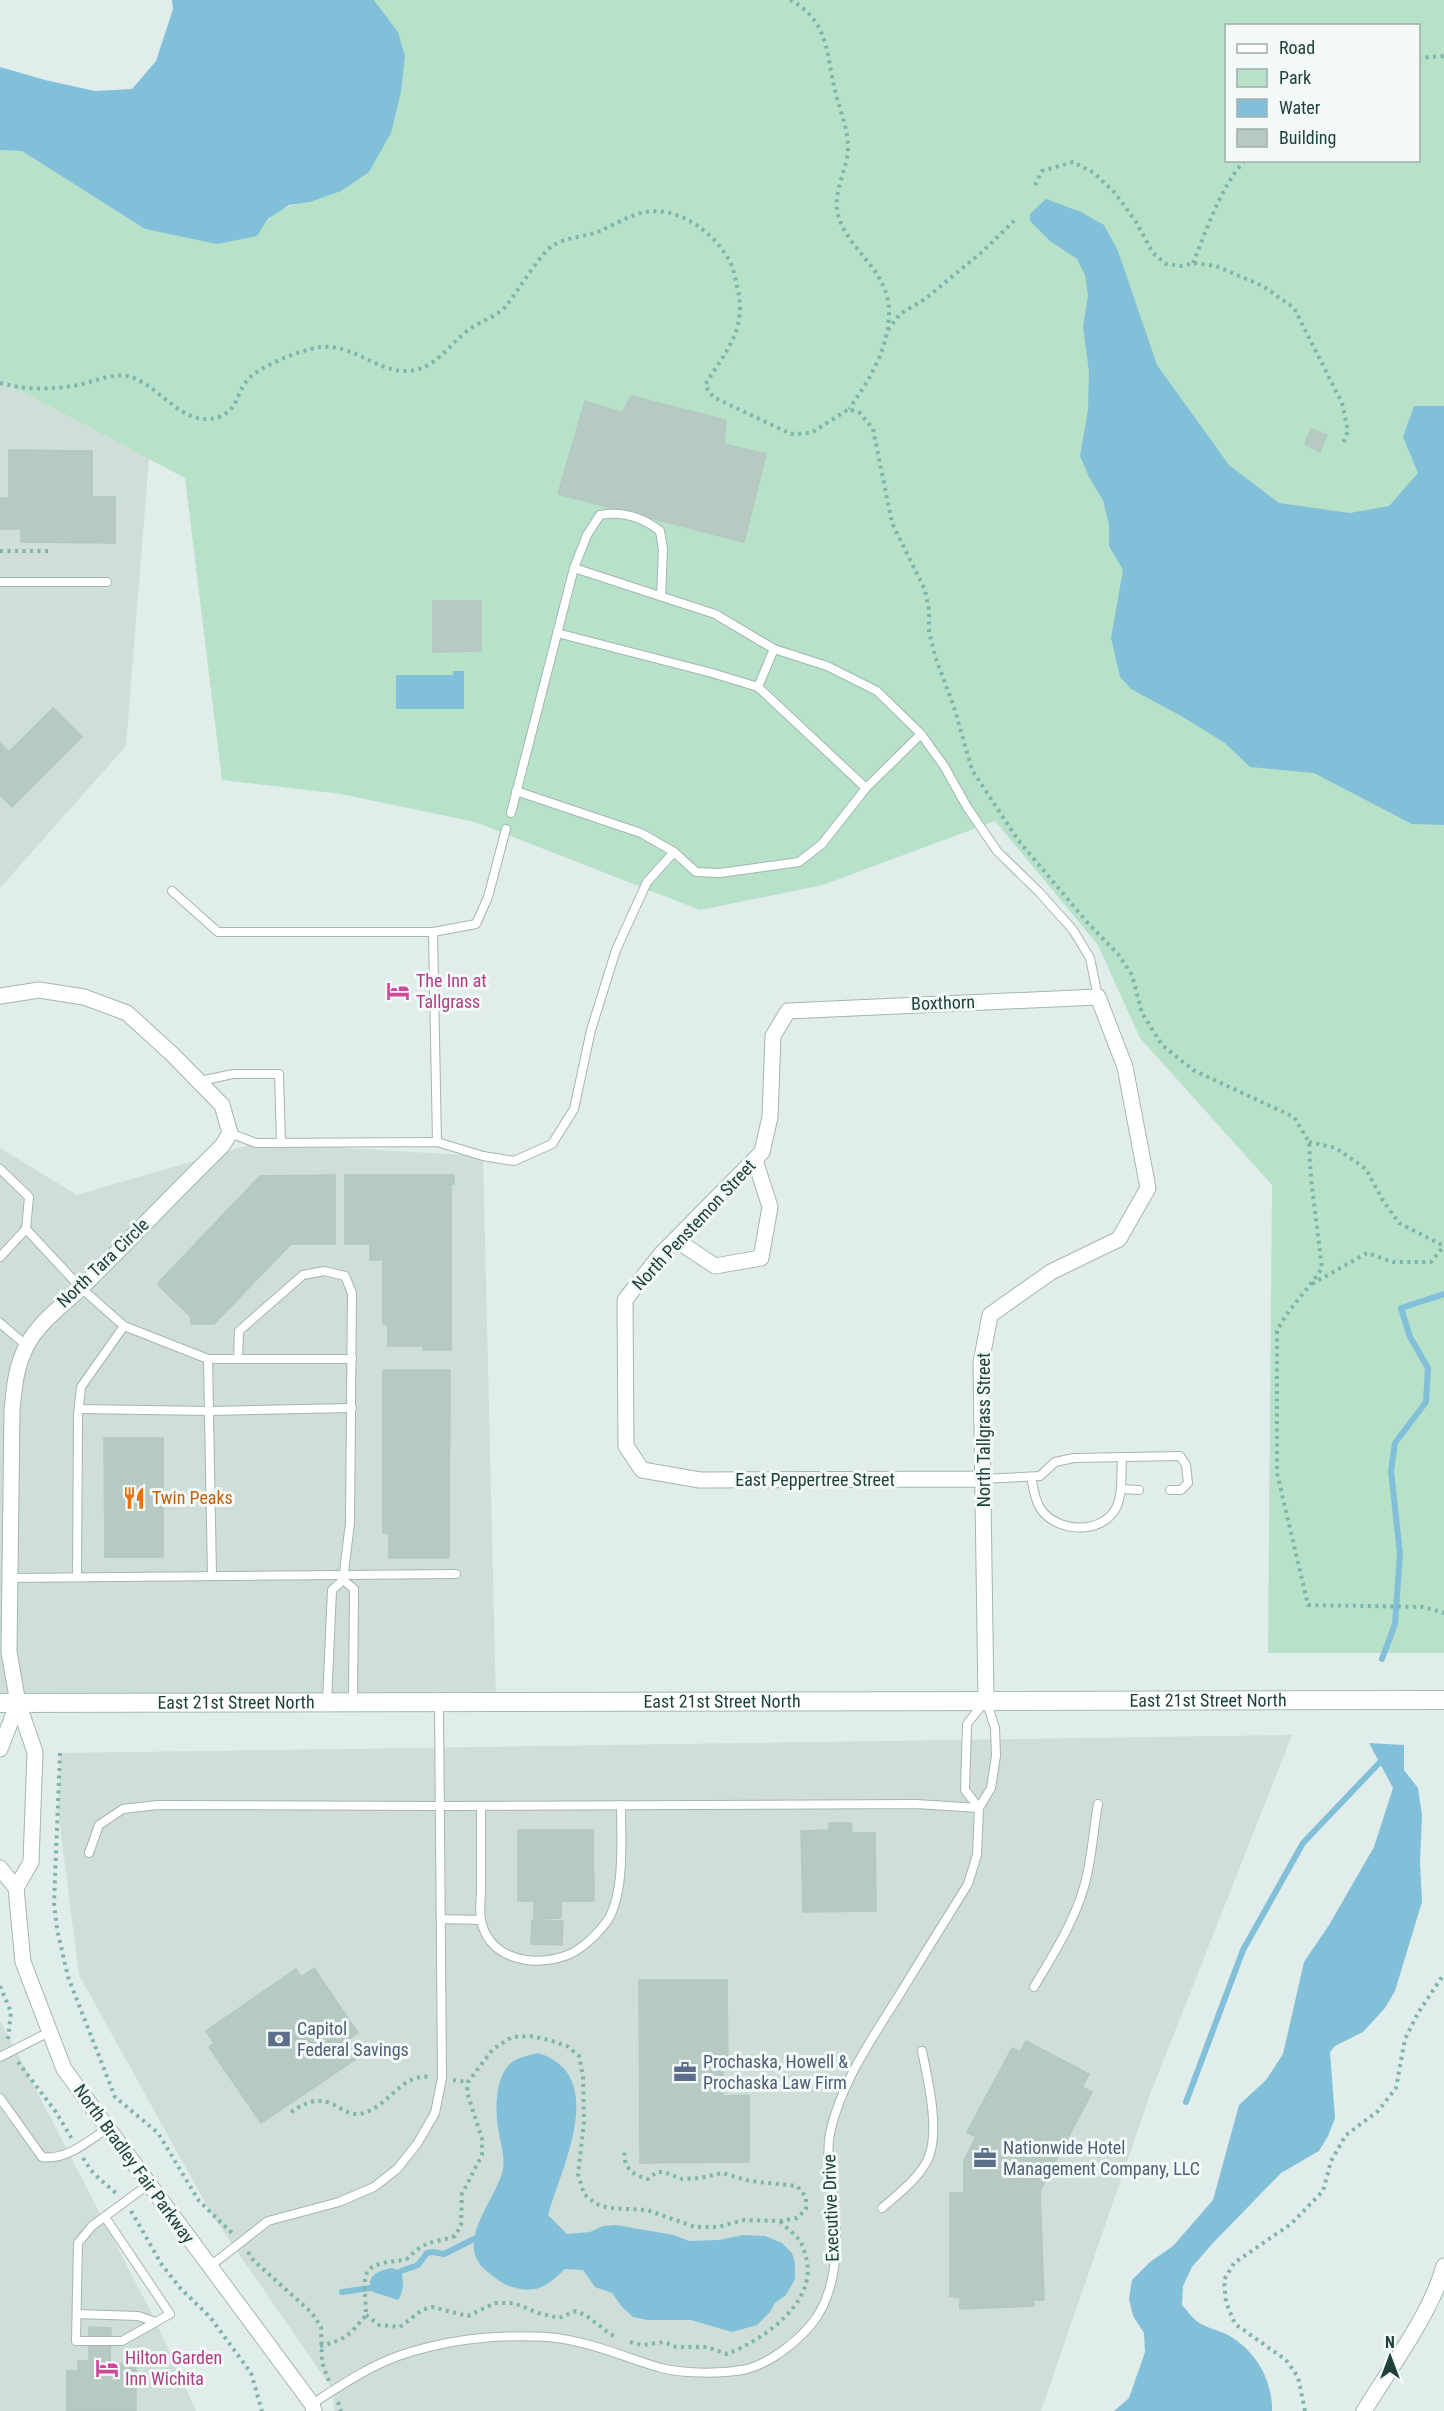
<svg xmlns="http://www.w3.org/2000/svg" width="1444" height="2411" font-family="'Roboto Condensed',sans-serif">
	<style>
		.built { fill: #cfded9 }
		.green { fill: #b7e1c8; fill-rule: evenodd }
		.water { fill: #82c0d9 }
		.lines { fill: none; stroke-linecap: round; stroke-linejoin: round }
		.stream { stroke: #82c0d9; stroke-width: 6 }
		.building { fill: #b6c9c3; stroke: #b3c8c2; stroke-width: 1.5 }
		.service-casing { stroke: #a3b6b2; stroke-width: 10 }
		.minor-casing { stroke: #a3b6b2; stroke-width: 17 }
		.secondary-casing { stroke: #9ebbb4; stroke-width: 20 }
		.path { stroke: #7eb5ab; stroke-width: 4; stroke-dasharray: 3 4.5; stroke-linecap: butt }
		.service { stroke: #fff; stroke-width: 8 }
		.minor { stroke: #fff; stroke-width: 15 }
		.secondary { stroke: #fff; stroke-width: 18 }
		.labels { text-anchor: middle; stroke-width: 6; stroke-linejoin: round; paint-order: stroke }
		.hotel-label { font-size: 18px; fill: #b23c85; stroke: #f2f9f7; text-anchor: start }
		.street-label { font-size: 18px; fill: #1f413c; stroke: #f2f9f7 }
		.food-label { font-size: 18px; fill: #c56008; stroke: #f2f9f7; text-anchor: start }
		.service-label { font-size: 18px; fill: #4e5e75; stroke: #f2f9f7; text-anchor: start }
	</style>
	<rect width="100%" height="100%" fill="#e1edea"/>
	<g class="built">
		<path d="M0,380L149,459L126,746L0,888Z"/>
		<path d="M256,1143L483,1156L496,1702L0,1701V1148L77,1195Z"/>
		<path d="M1292,1735L1151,2092L1041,2411H334L333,2390L212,2215L79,1975L58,1811L60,1753Z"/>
		<path d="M0,2020L156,2322L196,2411H0Z"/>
	</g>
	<path class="green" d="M374,0H1444V1653H1268L1272,1185L1140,1038L1098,945L995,821L823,885L700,910L475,822L341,794L222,780L185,478L0,380V150L22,151L145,229L173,233L257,236C272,212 282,206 310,202L398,32ZM1226,26H1418V160H1226Z"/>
	<g class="water">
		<path d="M172,0H374L398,32L405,56L401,92L391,133L369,172L341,191L310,202L289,205L268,219L257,236L217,244L145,229L22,151L0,150V67L45,80L95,91L132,89L156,61L173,9Z"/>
		<path d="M1046,199L1081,212L1104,225L1118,251L1157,365L1229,465L1279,503L1350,513L1389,506L1418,473L1403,437L1414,406H1444V825L1412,824L1314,773L1250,767L1225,743L1183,717L1131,689L1120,677L1111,638L1123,570L1109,546V525L1103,500L1089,477L1080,456L1088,410L1089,372L1083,326L1088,296L1085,275L1077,259L1050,241L1030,221V214Z"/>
		<path d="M453,671H464V709H396V675H453Z"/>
		<path d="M1369,1743L1404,1745V1770L1418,1788L1422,1815L1420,1863L1422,1902L1395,1991L1385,2008L1363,2032L1335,2046L1330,2052L1335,2118L1328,2136L1319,2151L1281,2173L1213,2243L1192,2267L1183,2286L1182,2305C1187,2310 1192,2318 1198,2322C1206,2328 1219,2330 1228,2335C1255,2350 1273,2380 1272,2411H1114L1129,2398L1145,2352L1144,2333L1133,2316L1129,2299L1132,2280L1150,2262L1173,2246L1213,2200L1239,2105L1266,2080L1283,2054L1304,1962L1329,1925L1374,1847L1393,1788Z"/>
		<path d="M538,2053C610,2075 561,2168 548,2215L567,2234L590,2232L603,2226L616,2225L674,2235L689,2241L719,2240L743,2235L765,2236L782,2243L792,2253L795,2263V2279L786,2295L775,2303L770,2312L757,2325L732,2332L691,2320H647L633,2317L622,2307L612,2293L595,2287L583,2270L565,2269C547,2286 538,2294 512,2287C504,2285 496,2279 489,2273C450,2245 497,2200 503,2169C505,2154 500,2142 498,2128C495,2109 495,2076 512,2062C519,2057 530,2055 538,2053Z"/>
		<path d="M392,2268L401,2271C404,2281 404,2291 398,2300L373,2292C363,2277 379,2270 392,2268Z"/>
	</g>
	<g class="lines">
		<g class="stream">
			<path d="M1382,1659L1395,1624L1400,1554L1391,1471L1395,1443L1426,1402L1428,1368L1410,1337L1401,1308L1444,1294"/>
			<path d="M1186,2102L1243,1950L1303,1843L1383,1759"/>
			<path d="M401,2271L418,2265L427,2253L433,2252L444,2254L474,2239"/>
			<path d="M342,2292L370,2288"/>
		</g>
	</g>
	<g class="building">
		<path d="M631,396L726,420L724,444L766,454L744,542L558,494L585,401L622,413Z"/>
		<path d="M1311,429L1327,435L1320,452L1305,444Z"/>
		<path d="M9,450L92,451V497H115V543L21,542V529H0V498H9Z"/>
		<path d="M433,601H481V651L433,652Z"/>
		<path d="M53,708L82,737L12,807L0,795V743L9,752Z"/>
		<path d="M335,1175V1244H291L214,1324H191V1317L159,1286V1282L260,1176Z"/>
		<path d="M345,1175H454V1184H451V1350H423V1346H388V1324H383V1260H370V1244H345Z"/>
		<path d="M383,1370H450L449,1558H389V1533H383Z"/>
		<path d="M104,1438H163V1557H105Z"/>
		<path d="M829,1823H851L852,1833H875L876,1911L803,1912L801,1831L829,1830Z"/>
		<path d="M518,1830H593L594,1901H561V1918L534,1919V1901H518Z"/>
		<path d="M532,1920L563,1921L562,1945L531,1944Z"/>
		<path d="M314,1968L358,2033L347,2040L359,2057L261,2123L209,2047L214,2043L206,2031L296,1969L301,1977Z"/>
		<path d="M639,1980H727L728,2069H723V2096L749,2095V2162L640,2163Z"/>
		<path d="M1026,2041L1089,2074L1082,2087L1092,2092L1040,2191L1044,2300H1033L1034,2306L960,2309V2298L950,2296V2193H964V2160L976,2137L967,2132L1012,2048L1020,2052Z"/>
		<path d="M89,2327L111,2328L110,2364H136V2411H67V2371H78V2361H89Z"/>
	</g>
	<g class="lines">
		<g class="service-casing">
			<g id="service">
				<path d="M574,568L587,535L600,515C623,511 642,517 660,531L663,549L661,596"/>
				<path d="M0,582H107"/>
				<path d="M557,633L712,673L758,687L774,649"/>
				<path d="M758,687L866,788"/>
				<path d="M516,791L641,833L674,852L696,872L720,873L799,862L822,844L866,788L921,734"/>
				<path d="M511,813L574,568L715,614L774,649L827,666L877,691L921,734L944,766L967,807L997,851L1039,892L1073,930L1090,958L1098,997"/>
				<path d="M172,891L218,932H433L476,924L488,897L506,829"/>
				<path d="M433,932L437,1142"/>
				<path d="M200,1081L233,1074H279L281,1143"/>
				<path d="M230,1133L256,1143L437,1142L483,1156L514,1161L552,1144L574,1109L591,1030L616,950L647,882L674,852"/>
				<path d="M0,1169L29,1197L26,1229L0,1257"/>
				<path d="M26,1229L81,1288L124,1326L208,1359H238L239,1331L303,1275L324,1271L345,1276L352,1293L350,1523L343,1580L332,1590L327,1702"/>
				<path d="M0,1323L27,1346"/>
				<path d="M208,1359L212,1576"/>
				<path d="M238,1359H352"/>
				<path d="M79,1409L209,1411L352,1408"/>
				<path d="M1122,1457L1121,1489L1139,1490"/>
				<path d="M1031,1477C1033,1486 1035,1500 1040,1508C1056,1533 1102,1535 1116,1508C1119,1503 1120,1495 1121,1489"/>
				<path d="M983,1479L1040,1476L1055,1462L1074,1458L1180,1456L1186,1465L1188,1483L1181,1490H1170"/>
				<path d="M77,1577L78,1415L81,1387L124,1326"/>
				<path d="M10,1578L456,1574"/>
				<path d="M343,1580L354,1589L353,1701"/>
				<path d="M481,1806C481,1833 481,1861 481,1888C481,1898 479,1910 481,1920C489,1959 531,1967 565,1956C581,1951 600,1932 609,1918C625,1889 621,1838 621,1805"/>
				<path d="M89,1853L99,1825L123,1809L157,1805L440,1806L916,1804L979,1808"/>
				<path d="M441,1919L481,1920"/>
				<path d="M1034,1987C1053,1955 1074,1922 1084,1887C1092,1860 1093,1831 1098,1804"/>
				<path d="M0,2057L51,2031"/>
				<path d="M0,2098L42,2157C66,2161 88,2141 108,2128"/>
				<path d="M882,2208C898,2194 917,2180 927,2161C941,2134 928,2080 922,2051"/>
				<path d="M105,2217L170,2314L122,2341H76L78,2243L92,2226L149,2184"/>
				<path d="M209,2267L268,2221L339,2202L374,2187L397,2169L417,2144L435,2113L442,2078L439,1703"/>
				<path d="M77,2314L138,2316L156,2322"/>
				<path d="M312,2404C340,2386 369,2366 401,2355C447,2340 499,2334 547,2337C586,2340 624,2357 661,2368C685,2374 723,2374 747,2369C770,2363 795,2343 810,2326C836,2296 838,2252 835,2214C833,2187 825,2161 830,2133C841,2083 871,2040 898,1997C921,1959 945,1921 968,1884L977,1855L979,1808L991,1788L996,1756L995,1728L986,1700L967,1724L965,1790L979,1808"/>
			</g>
		</g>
		<g class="minor-casing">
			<g id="minor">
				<path d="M0,996L39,990L84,997L127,1013L173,1055L222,1105L230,1133L222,1146C174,1193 128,1242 80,1289C61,1307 40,1321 27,1345C16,1366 14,1387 12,1411L9,1652L18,1703L35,1752L31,1862L16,1888"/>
				<path d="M676,1240L715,1266L761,1258L770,1207L755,1160"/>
				<path d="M983,1479L700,1480L642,1470L626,1446L625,1300L661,1254L762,1152L770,1117L773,1036L788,1011L1098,997L1125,1067L1148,1188L1119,1239L1051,1272L990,1315L981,1363L986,1700"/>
				<path d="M0,1749L18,1703"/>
				<path d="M0,1868L16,1888L23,1962L64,2069L312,2404L314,2411"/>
				<path d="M1364,2411C1390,2368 1431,2314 1444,2266"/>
			</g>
		</g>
		<g class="secondary-casing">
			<g id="secondary">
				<path id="s1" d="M0,1703L1444,1700"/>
			</g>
		</g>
		<g class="path">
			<path d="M790,0C802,5 816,19 821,32C829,50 830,71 835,90C839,109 848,127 848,147C848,167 834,190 837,210C843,247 887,267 889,309C890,347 870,379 849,409"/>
			<path d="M1418,58L1444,56"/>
			<path d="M1035,185L1042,171L1073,162L1094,173L1115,193L1136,222L1153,253L1166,264L1182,266L1193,263L1216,266L1263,286L1294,308L1342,403L1348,431L1342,446"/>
			<path d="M1193,263C1207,229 1220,188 1245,160"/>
			<path d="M888,330L900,314L925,299L982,252L1016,219"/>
			<path d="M0,383C26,390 52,390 78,385C94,382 111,373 127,376C159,383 183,430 219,417C237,410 236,396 245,383C255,367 301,350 320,347C357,343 383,380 419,369C441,362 452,341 470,329C481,321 498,316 507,305C517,292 541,253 552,246C566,237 585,237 600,231C613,225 627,217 641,213C675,204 711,230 728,258C733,266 735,277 737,286C748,329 726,351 705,385L713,397L791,434L811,433L849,409L860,413L873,429L892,523L925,590L929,610V632L936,659L954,707L972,770L1018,840L1087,922L1118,954L1132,975L1142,1013L1162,1045L1193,1070L1294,1117L1309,1142L1311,1179L1322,1268C1308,1290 1289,1307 1277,1331V1473L1308,1605L1423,1607L1444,1613"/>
			<path d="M0,551H50"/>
			<path d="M1309,1142L1336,1148L1366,1169L1382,1199L1399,1223L1444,1246"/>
			<path d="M1312,1284L1367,1253L1393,1262H1431L1444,1246"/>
			<path d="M60,1753L54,1903L57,1929L68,1977L115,2097L158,2133L199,2201L232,2233"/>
			<path d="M0,1986L11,2012L8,2039"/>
			<path d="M18,2062L56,2112L72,2139"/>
			<path d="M453,2080L468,2082"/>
			<path d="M291,2112C332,2083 339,2121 364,2113C390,2105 401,2073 431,2077"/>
			<path d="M83,2158L93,2173L117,2194"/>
			<path d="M131,2211L162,2265L181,2289L210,2317L251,2373L262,2411"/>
			<path d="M248,2252L254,2261L312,2313L321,2327L322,2363L329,2381"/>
			<path d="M366,2315L379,2325L400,2327L422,2310L432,2307L468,2316L495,2303H514L538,2313L559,2318L576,2311C592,2317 602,2330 617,2338"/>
			<path d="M630,2342L642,2345L664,2342L676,2347H707L727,2354C765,2339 821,2300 805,2254C804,2250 802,2244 800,2241C795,2234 786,2228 780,2221"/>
			<path d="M320,2346C345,2340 350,2335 366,2315C365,2272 356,2264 406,2260C426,2239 431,2244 455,2236L461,2225L462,2194L482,2155V2139L467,2092L468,2082L493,2049L512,2037L530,2036L549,2040L567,2046L579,2056L583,2077L584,2122L578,2174L584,2194L596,2204L609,2208L647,2210L695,2227H718L744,2220L780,2221L797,2218L806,2209V2197L797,2186L750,2181L722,2173L700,2178L682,2179L664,2172H657L648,2179C631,2175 622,2166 625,2148"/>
			<path d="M338,2402L341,2411"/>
			<path d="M1305,2411L1298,2377L1286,2360L1235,2324L1226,2302L1224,2280L1234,2263L1291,2224L1323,2191L1331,2161L1346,2135L1378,2111L1396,2088L1405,2039L1418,2013L1444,1974"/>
		</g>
		<use href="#service" class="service"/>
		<use href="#minor" class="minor"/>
		<use href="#secondary" class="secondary"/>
	</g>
	<defs>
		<g id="hotel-bare" transform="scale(1.8)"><path d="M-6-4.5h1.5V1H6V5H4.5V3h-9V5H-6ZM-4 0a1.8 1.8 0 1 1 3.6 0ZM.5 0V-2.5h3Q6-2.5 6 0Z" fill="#d1479c" stroke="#f2f9f7" stroke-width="2.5" paint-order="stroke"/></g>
		<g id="restaurant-bare" transform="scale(1.8)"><path d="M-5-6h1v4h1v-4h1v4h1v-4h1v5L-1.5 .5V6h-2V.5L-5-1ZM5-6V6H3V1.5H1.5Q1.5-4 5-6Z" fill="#e8710a" stroke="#f2f9f7" stroke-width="2.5" paint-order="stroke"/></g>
		<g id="bank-bare" transform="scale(1.8)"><path d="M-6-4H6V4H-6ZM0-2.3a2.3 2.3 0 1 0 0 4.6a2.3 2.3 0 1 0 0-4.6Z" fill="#5c6f8a" stroke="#f2f9f7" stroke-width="2.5" paint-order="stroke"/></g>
		<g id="office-bare" transform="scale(1.8)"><path d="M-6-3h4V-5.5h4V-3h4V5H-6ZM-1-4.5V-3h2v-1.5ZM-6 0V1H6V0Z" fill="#5c6f8a" stroke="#f2f9f7" stroke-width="2.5" paint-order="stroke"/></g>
	</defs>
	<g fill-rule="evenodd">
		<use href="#hotel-bare" x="398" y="991"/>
		<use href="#restaurant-bare" x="134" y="1498"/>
		<use href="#bank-bare" x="279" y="2039"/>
		<use href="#office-bare" x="685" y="2072"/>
		<use href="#office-bare" x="985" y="2158"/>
		<use href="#hotel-bare" x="107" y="2368"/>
	</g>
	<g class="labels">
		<g class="hotel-label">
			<text x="416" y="987">The Inn at<tspan x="416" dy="21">Tallgrass</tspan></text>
			<text x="125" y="2364">Hilton Garden<tspan x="125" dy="21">Inn Wichita</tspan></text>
		</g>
		<g class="street-label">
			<text transform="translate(943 1003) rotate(-2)" y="6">Boxthorn</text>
			<text transform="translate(694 1225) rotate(-47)" y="6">North Penstemon Street</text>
			<text transform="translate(103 1263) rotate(-44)" y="6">North Tara Circle</text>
			<text transform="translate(984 1430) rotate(-90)" y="6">North Tallgrass Street</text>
			<text x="815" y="1486">East Peppertree Street</text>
			<text dy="6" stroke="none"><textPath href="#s1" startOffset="1208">East 21st Street North</textPath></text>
			<text dy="6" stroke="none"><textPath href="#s1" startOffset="722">East 21st Street North</textPath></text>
			<text dy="6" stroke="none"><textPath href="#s1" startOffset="236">East 21st Street North</textPath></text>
			<text transform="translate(134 2164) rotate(54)" y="6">North Bradley Fair Parkway</text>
			<text transform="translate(831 2208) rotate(-92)" y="6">Executive Drive</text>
		</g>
		<g class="food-label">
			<text x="152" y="1504">Twin Peaks</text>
		</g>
		<g class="service-label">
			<text x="297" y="2035">Capitol<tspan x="297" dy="21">Federal Savings</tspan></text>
			<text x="703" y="2068">Prochaska, Howell &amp;<tspan x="703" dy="21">Prochaska Law Firm</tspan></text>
			<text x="1003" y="2154">Nationwide Hotel<tspan x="1003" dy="21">Management Company, LLC</tspan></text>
		</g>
	</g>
	<rect x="1225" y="24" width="195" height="138" fill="#f2f9f7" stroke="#9eafac" stroke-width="1.5"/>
	<rect x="1237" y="44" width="30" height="9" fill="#ffffff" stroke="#9eafac" stroke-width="1.5"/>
	<text x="1279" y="54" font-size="18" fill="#1f413c">Road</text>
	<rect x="1237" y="69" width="30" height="18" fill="#b7e1c8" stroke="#9eafac" stroke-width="1.5"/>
	<text x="1279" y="84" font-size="18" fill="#1f413c">Park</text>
	<rect x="1237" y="99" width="30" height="18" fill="#82c0d9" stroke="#9eafac" stroke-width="1.5"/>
	<text x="1279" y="114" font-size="18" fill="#1f413c">Water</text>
	<rect x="1237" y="129" width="30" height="18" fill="#b6c9c3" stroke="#9eafac" stroke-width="1.5"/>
	<text x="1279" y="144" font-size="18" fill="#1f413c">Building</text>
	<g transform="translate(1390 2357)" stroke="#f2f9f7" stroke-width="4.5" paint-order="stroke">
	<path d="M0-4.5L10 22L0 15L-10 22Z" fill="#1f413c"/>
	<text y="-9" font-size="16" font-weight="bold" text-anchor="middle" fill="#1f413c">N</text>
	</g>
</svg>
